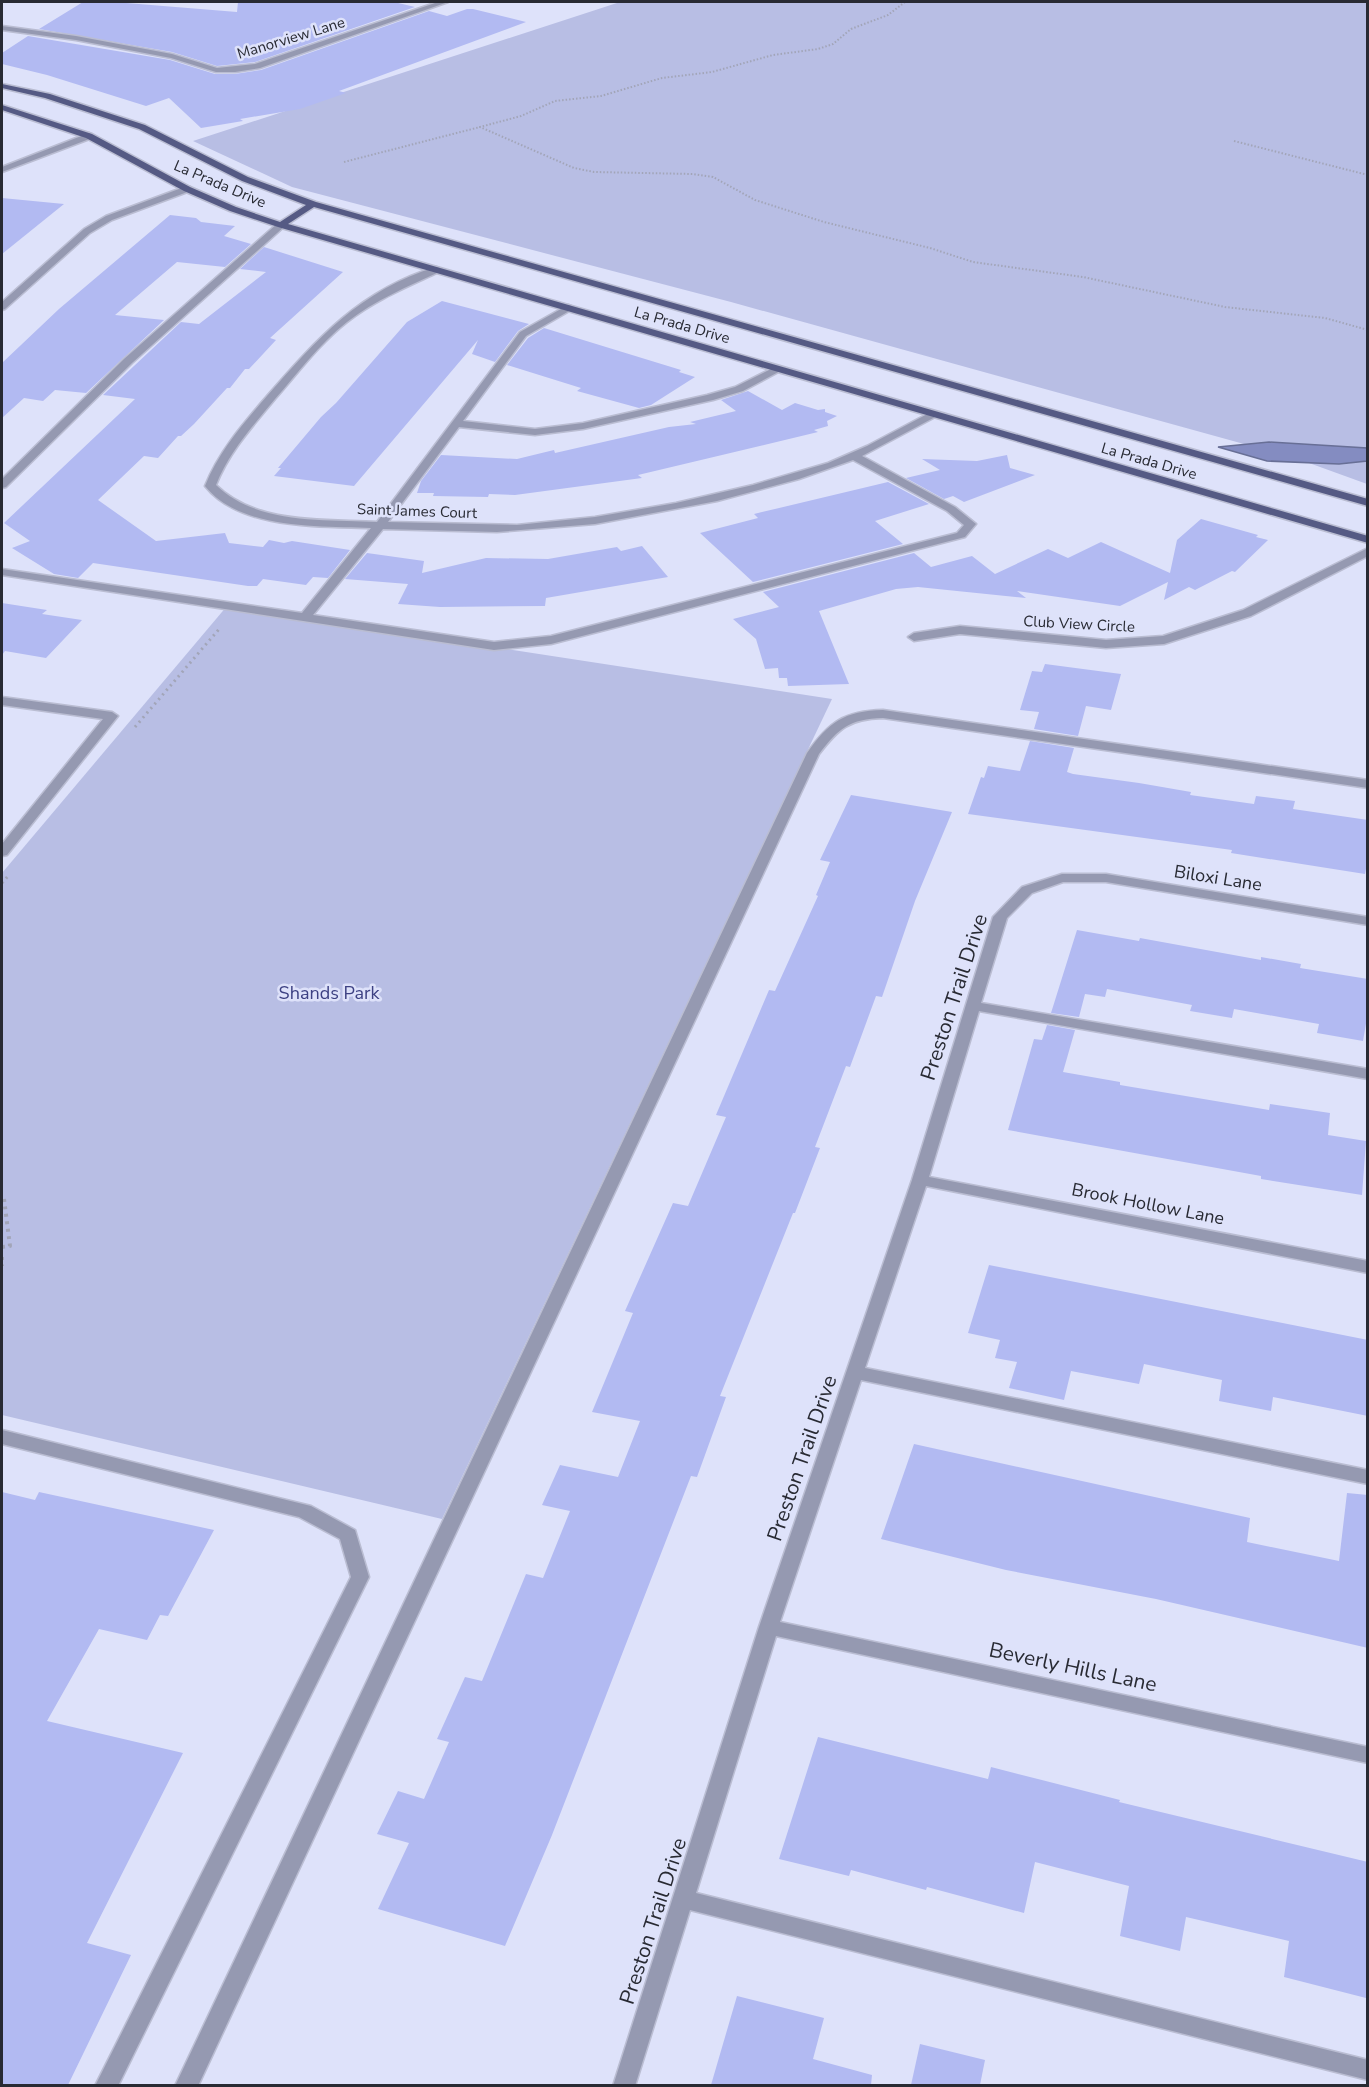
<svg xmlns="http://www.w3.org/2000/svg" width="1369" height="2087" font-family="'Nunito Sans',sans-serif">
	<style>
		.green { fill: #b8bee4 }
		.water { fill: #848cc1; stroke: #686f96; stroke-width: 1.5 }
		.building { fill: #b2baf2 }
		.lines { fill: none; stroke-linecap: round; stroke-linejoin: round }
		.minor-casing { stroke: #babdd2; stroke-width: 3 }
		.major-casing { stroke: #babdd2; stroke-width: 3 }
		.path-far2 { stroke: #a2a5b8; stroke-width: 2; stroke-dasharray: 1.5 2; stroke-linecap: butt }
		.path-far1 { stroke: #a2a5b8; stroke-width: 3; stroke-dasharray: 2 4; stroke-linecap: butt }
		.path { stroke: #a2a5b8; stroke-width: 4; stroke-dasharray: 3 4.5; stroke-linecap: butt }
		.minor { fill: #9599b1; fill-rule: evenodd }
		.major { fill: #555a84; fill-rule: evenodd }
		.labels { text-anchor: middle; stroke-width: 5; stroke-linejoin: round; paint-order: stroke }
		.far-street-label { font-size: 15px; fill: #282a33; stroke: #dee2fa }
		.street-label { font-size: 18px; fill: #282a33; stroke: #dee2fa }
		.park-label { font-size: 18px; fill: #3d4183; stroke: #dee2fa }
		.near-street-label { font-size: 21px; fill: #282a33; stroke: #dee2fa }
	</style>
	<rect width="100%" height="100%" fill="#dee2fa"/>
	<g class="green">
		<path d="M620,2H1367V484L1298,459L731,302L292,187L193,141Z"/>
		<path d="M227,606L832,699L442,1519L2,1415V873Z"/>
	</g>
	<path class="water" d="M1269,442L1367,448V461L1339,464L1267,461L1218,447Z"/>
	<g class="building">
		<path d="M83,2H114L237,12L238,2H394L415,7L255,62L217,66L172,52L39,29Z"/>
		<path d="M467,9H473L526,22L339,91L346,93L300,109L240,119L243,121L201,128L169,98L146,106L47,75L2,64V53L28,36L170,60L215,74H235L261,70L429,11L447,16Z"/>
		<path d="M2,198L64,204L2,254Z"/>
		<path d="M170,215L196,218L201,222L235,226L224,236L251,244L225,267L177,262L115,315L164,320L86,393L55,390L43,401L24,398L2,418V363L59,309Z"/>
		<path d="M264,247L343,272L270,338L276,340L249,369H245L230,388H227L194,424L181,436H178L158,458L144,456L98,500L156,541L225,533L229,543L263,547L269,540L284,543L292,541L350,550L328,578L313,577L306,585L263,579L257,586H248L93,563L78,578L54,574L12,548L30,541L4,523L135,399L103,395L181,322L199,324L266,272L240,269Z"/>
		<path d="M442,301L529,324L518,331L495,362L472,354L478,340L354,486L274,476L281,468H278L321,417L336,403L407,322Z"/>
		<path d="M544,328L681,370L679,372L695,377L651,405L639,408L577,391L581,388L507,365L528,338Z"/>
		<path d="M748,391L782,410L795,403L818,410L825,409V412L837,416L827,421L828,426L814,430L818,432L638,475L642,478L515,495L489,494L488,497L433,496L434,493H417L421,481L441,455L517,459L554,450L555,453L669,427L696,424L690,422L736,411L721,400Z"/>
		<path d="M1007,455L1010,468L1035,475L964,502L953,496L944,499L906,478L940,470L922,459L977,461Z"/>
		<path d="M888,482L929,504L875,521L903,544L753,582L700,533L758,518L754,514Z"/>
		<path d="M1201,519L1258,535L1256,537L1268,540L1235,572L1232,571L1195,590L1189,587L1164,600L1168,582L1120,606L1017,591L1026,598L918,587L896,589L819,611L849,684L788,686L787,678H779L778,668L765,669L756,639L733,619L779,607L763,592L914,553L931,567L972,556L995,574L1048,549L1068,558L1101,542L1170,573L1177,540Z"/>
		<path d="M642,546L668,577L546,598L545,606L440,607L398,604L408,584L345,579L367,553L424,561L422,573L486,558L548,559L617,547L621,551Z"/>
		<path d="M2,603L47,610L42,614L82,620L46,658L5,651L2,655Z"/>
		<path d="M1045,664L1121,674L1111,710L1086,706L1078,736L1034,729L1039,712L1020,710L1032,671L1042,672Z"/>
		<path d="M1030,741L1074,748L1067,772L1073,774L1139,783L1191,792L1190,795L1254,804L1256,796L1295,801L1293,809L1368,820V858L1365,874L1231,853L1232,850L968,814L981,777L984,778L988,766L1020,771Z"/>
		<path d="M851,795L952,812L915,901L882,997L876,996L850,1067L846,1066L815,1147L820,1148L795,1213H793L720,1396L726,1397L697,1477L691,1476L552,1835L505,1946L378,1909L409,1843L377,1834L398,1791L424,1799L449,1742L437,1739L465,1677L482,1681L526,1574L543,1578L570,1511L542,1505L560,1465L618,1477L640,1421L592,1412L633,1313L625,1311L673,1203L688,1206L726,1117L716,1115L769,990L775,991L818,896L816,895L830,862L820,860Z"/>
		<path d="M1077,930L1139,941L1140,938L1261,960V957L1301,964L1300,968L1368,979V1012L1363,1041L1317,1033L1319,1024L1234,1009L1232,1018L1190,1011L1192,1005L1107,989L1105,997L1085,994L1079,1017L1051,1013Z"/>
		<path d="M1047,1025L1075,1030L1063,1072L1120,1082V1085L1269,1110L1270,1104L1330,1113L1328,1135L1366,1141L1362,1195L1261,1179V1176L1008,1130L1034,1039L1042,1040Z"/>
		<path d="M989,1265L1368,1340V1416L1273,1397L1271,1411L1219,1401L1222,1380L1144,1364L1139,1384L1071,1371L1064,1400L1009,1388L1017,1362L995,1358L1000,1340L968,1333Z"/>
		<path d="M914,1444L1250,1518L1247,1542L1339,1561L1347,1493L1368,1495V1648L1156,1599L1006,1570L881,1539Z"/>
		<path d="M2,1492L35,1500L39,1492L214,1530L168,1616L160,1615L147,1640L99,1629L47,1721L183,1753L87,1943L131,1955L68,2085H2Z"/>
		<path d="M818,1737L988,1779L991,1767L1120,1800L1119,1802L1368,1862L1366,1998L1284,1977L1289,1941L1186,1917L1180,1951L1120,1936L1129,1886L1035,1862L1024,1913L927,1887L926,1890L851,1870L849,1876L779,1859Z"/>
		<path d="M737,1996L824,2018L813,2059L872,2075L871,2085H711Z"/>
		<path d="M920,2044L985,2060L980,2085H911Z"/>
	</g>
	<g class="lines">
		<g class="minor-casing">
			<g id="minor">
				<path d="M438,2H448L260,68L235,72H216L171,58L76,40L2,30V26L76,36L172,54L217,68L255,64Z"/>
				<path d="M89,133L93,136L92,138L2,172V167Z"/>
				<path d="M187,186L190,187V191L112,220L90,233L5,309L2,310V302L84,229L106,216Z"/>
				<path d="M278,223L286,225L132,363L6,487L2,488V479L124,359Z"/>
				<path d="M436,267L439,268V272C407,287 375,300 347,322C319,344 298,373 275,399C252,427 229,452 216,485C257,525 324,519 377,522L520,332L568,305L571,306V310L526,336L463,421L535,429L583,423L707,395L735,387L775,367L784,369L743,391L713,400L583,429L535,435L459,427L388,522L517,525L595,517L676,503L753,485L828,463L867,446L933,411L938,414L937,416L862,456L955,507L976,524L965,537L551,644L494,650L2,575V569L302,613L371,528C320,526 240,530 205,486C219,451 243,424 267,396C317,339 360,290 436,267ZM853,460L947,511L964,525L957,533L551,636L494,642L313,615L383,529L497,532L595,524L717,501L799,479Z"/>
				<path d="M1368,548V556L1251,616L1164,644L1106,648L960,634L914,641L908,637L914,633L960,626L1106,640L1163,636L1243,610Z"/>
				<path d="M2,697L112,712L118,716L7,855L2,856V844L103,719L2,705Z"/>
				<path d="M883,710L1368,780V788L883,718C849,719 839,728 819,754L198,2086H175L807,753C829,722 844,711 883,710Z"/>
				<path d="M1062,874H1106L1368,917V925L1106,882H1063L1032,893L1007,918L981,1003L1368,1069V1079L979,1011L929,1177L1368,1261V1273L926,1186L865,1368L1368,1470V1484L861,1380L780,1622L1368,1747V1763L776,1636L696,1893L1368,2060V2080L690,1910L635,2086H613L759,1627L912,1180L993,917L1022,887Z"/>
				<path d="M2,1430L311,1506L355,1530L369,1577L118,2086H95L351,1577L340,1539L299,1517L2,1444Z"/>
			</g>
		</g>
		<g class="major-casing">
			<path id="major" d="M2,84L50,94L145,125L248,177L316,202L1368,499V506L314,207L288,224L1368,536V543L278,227L230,211L184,191L86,138L2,110V105L92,134L190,187L236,207L280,222L306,205L242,181L139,129L45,98L2,88Z"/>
		</g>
		<g class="path-far2">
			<path d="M905,2L888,15L851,29L833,44L818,49L773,55L712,72L662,78L601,96L555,101L521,116L480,127L574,168L594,172L693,174L713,177L755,200L824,222L930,248L973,262L1083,277L1225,307L1325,318L1368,330"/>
			<path d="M1234,141L1368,175"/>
			<path d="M344,162L480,127"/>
		</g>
		<g class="path-far1">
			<path d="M135,727L220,628"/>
			<path d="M2,883L8,876"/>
		</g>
		<g class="path">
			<path d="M2,1247L10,1246L4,1199"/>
			<path d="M2,1257V1266"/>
		</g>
		<use href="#minor" class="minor"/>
		<use href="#major" class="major"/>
	</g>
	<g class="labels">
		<g class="far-street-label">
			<text transform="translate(291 38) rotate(-17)" y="5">Manorview Lane</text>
			<text transform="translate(220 184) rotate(23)" y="5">La Prada Drive</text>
			<text transform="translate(682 325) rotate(16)" y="5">La Prada Drive</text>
			<text transform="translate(1149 461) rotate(16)" y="5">La Prada Drive</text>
			<text transform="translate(417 511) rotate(2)" y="5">Saint James Court</text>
			<text transform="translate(1079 624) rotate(3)" y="5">Club View Circle</text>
		</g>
		<g class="street-label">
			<text transform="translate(1218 878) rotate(9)" y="6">Biloxi Lane</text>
			<text transform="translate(1148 1204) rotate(11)" y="6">Brook Hollow Lane</text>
		</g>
		<g class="park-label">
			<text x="329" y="999">Shands Park</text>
		</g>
		<g class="near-street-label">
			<text transform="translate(954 997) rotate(-72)" y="7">Preston Trail Drive</text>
			<text transform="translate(802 1458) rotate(-71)" y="7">Preston Trail Drive</text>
			<text transform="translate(1073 1667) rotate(12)" y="7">Beverly Hills Lane</text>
			<text transform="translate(653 1921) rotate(-72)" y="7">Preston Trail Drive</text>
		</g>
	</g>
	<rect width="1369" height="2087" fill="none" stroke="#282a33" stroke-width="6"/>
</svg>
